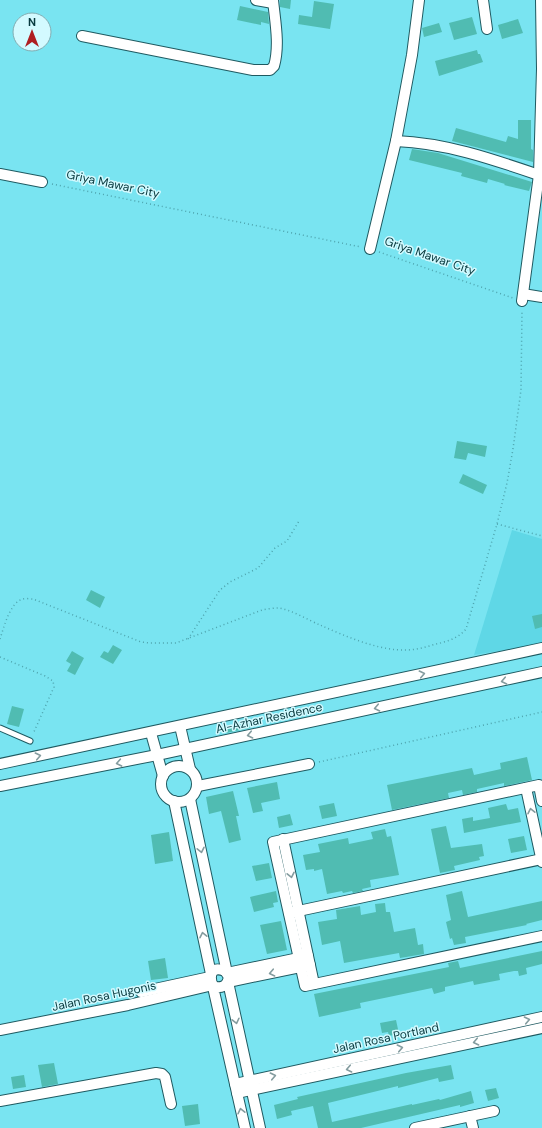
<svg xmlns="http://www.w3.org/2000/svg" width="542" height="1128" font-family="'DM Sans',sans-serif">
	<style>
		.built { fill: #5fd7e6 }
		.building { fill: #50bcb2 }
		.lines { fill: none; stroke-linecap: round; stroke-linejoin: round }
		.lane-casing { stroke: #1f5a61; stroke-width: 7 }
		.street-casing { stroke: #1f5a61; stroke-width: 12 }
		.path { stroke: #4ea4ae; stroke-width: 1.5; stroke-dasharray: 1 3; stroke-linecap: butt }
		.lane { stroke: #fff; stroke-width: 5 }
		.street { stroke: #fff; stroke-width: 10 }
		.oneway { stroke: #849c9f }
		.labels { text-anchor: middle; stroke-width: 3; stroke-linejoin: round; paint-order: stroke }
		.street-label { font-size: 12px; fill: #083a3f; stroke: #d3faff }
	</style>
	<rect width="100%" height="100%" fill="#79e4f1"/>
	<path class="built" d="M512,530L542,539V644L474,655Z"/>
	<g class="building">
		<path d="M280,0H291L290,9L280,7Z"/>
		<path d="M314,1L334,4L330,29L298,24L299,15L312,17Z"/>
		<path d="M240,6L268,12L269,24L261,22V25L237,20Z"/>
		<path d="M472,17L477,34L454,40L449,23Z"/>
		<path d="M518,19L523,33L502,39L498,25Z"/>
		<path d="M439,23L442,32L424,37L422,28Z"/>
		<path d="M477,50L478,54H480L483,62L439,76L435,61Z"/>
		<path d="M518,120H531V149L533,150V162L452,141L456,128L506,142L508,136L518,139Z"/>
		<path d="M412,149L438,153L532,182L529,191L504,185L505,184L488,179L487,183L461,176L462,173L409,160Z"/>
		<path d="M457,441L487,446L485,457L468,453L466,460L454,458Z"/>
		<path d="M463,474L487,485L483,494L459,483Z"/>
		<path d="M91,590L105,597L100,608L86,600Z"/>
		<path d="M542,614V627L535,629L532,616Z"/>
		<path d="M113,645L122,650L113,664L100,657L104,651L108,653Z"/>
		<path d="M72,651L84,658L75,675L67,671L71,664L66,661Z"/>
		<path d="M12,706L24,709L19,727L7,724Z"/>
		<path d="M249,723L250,728L226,733L225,727Z"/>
		<path d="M527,757L532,780L504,786V783L477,789V792L463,795L462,790L448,793L449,798L392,810L387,785L472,768L474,775L501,769L500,763Z"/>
		<path d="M277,782L280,799L261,803L263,811L253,813L247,788Z"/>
		<path d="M233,791L239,816H236L241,840L229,843L221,811L209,814L206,797Z"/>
		<path d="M334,803L337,816L322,819L319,806Z"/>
		<path d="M506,804L508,810L518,808L521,822L464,833L462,819L473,817V821L490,818L488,808Z"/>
		<path d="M290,814L293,825L279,828L277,817Z"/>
		<path d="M446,826L451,848L482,844L484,856L479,857L480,860L454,866L455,870L440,873L431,829Z"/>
		<path d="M385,829L387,837L391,836L399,875L370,880L371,887L362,889L363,891L353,893L352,891L343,893L342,891L327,894L322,869L314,871V869L306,870L303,855L320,852L318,844L348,838L349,844L373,839L371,832Z"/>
		<path d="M169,832L173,861L155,864L151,835Z"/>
		<path d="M524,836L527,850L511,853L508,839Z"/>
		<path d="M269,863L272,878L256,881L252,866Z"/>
		<path d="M276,891L278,902L273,903L274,907L254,912L250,897Z"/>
		<path d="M462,891L468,917L542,901V920L526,924L527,925L465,937L466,943L454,945L452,938L450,939L446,922L451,920L446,895Z"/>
		<path d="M385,903L386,912H390L394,932L415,928L418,945L423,944L424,954L400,958L399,953L344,963L340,941L322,945L318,922L337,919L336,910L360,906L361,915L376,912L375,904Z"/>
		<path d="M281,921L287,950L267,954L260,925Z"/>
		<path d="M542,951V964L526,968L527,974L519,976L518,971H514L499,974L500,980L474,985L473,981L445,987V991L434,994L432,988L389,997L360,1003L361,1008L319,1017L314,994L449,967L448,963L458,961L460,968Z"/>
		<path d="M165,958L168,978L151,980L148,961Z"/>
		<path d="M396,1020L399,1034L389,1036L388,1032L382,1033L380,1023Z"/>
		<path d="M54,1063L58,1084L42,1087L38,1065Z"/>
		<path d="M451,1065L454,1079L439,1082L438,1078L398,1088V1086L328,1103L332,1122L412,1104V1105L439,1099L440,1100L471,1091L474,1103L460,1107V1105L361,1128H318L313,1106L291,1111L292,1115L277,1119L274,1105L298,1099L297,1097L406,1073Z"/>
		<path d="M24,1075L26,1087L13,1089L11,1077Z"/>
		<path d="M496,1088L499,1098L488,1101L485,1090Z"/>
		<path d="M198,1104L200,1124L185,1126L182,1106Z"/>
	</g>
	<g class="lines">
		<g class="lane-casing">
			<path id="lane" d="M0,728L30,741"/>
		</g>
		<g class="street-casing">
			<g id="street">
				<path d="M256,0L273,3"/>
				<path d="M483,0L487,29"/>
				<path d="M82,36L253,70H270L274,66C280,45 275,21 273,0"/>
				<path d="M396,141C446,143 492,159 539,175"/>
				<path d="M0,174L42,182"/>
				<path d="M370,249L396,141L412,55L419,0"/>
				<path d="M523,294L542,297"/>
				<path d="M522,301L539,175L542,69L541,0"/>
				<path d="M180,726L190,769"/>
				<path d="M151,733L163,776"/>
				<path d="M0,764L542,648"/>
				<circle cx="179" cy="784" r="18"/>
				<path d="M0,786L157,755L542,672"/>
				<path d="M198,786L309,764"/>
				<path d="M526,788L542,862"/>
				<path d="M190,799L227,973L308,956"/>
				<path d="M174,801L211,974"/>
				<path d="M542,801L539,785L273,842L305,986L542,936"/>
				<path d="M283,839L314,984"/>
				<path d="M289,913L542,859"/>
				<path d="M213,987C222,988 227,987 229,977L225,971C210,965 209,977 213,987L245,1128"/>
				<path d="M141,992L210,977"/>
				<path d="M0,1030L128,1005L213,985"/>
				<path d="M235,1084L542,1017"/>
				<path d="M237,1093L542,1028"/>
				<path d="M0,1101L156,1073L162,1074L165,1077L171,1104"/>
				<path d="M470,1116L473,1128"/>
				<path d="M260,1128L228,982L310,965"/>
				<path d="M415,1128L494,1111"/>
			</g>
		</g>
		<g class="path">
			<path d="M52,184L361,247"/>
			<path d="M379,252L513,298"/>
			<path d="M497,524L542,536"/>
			<path d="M0,639C4,627 10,602 23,599C26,598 30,599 33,599L141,642L149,643H176L262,610C267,609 273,608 278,608C290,609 308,620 320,625C345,636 379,651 406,650C416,650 426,647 436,644C446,642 459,638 466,629L497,524L507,483L513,449L521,390L522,311"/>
			<path d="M188,639L220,590L230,582L258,568L275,548L287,541L299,521"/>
			<path d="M0,657L45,676L53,681L54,687L33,734"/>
			<path d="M319,762L542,712"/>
		</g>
		<use href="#lane" class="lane"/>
		<use href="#street" class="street"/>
	</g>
	<defs><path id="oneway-chevron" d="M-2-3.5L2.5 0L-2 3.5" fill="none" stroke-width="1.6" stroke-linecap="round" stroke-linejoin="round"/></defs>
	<g class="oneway">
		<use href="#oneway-chevron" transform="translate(422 674) rotate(-12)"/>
		<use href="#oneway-chevron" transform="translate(504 681) rotate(168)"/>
		<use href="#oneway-chevron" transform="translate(377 708) rotate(168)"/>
		<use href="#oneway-chevron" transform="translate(250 735) rotate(168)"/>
		<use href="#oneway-chevron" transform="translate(38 756) rotate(-12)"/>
		<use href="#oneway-chevron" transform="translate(119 763) rotate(169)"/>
		<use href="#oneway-chevron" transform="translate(531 811) rotate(-102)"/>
		<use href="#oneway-chevron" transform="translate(201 850) rotate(78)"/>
		<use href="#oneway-chevron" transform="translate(291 875) rotate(78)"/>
		<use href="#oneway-chevron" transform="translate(203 935) rotate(-102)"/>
		<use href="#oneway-chevron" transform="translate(272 973) rotate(168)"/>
		<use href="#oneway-chevron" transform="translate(527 1020) rotate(-12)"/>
		<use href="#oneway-chevron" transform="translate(236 1021) rotate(77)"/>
		<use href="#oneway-chevron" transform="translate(476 1042) rotate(168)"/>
		<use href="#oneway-chevron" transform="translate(400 1048) rotate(-12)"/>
		<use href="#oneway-chevron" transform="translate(349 1069) rotate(168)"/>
		<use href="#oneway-chevron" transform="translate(273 1076) rotate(-12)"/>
		<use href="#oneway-chevron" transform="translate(241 1111) rotate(-103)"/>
	</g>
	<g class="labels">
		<g class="street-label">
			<text transform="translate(113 184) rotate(12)" y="4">Griya Mawar City</text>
			<text transform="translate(430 256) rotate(19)" y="4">Griya Mawar City</text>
			<text transform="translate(269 718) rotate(-12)" y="4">Al-Azhar Residence</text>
			<text transform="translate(104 996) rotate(-12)" y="4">Jalan Rosa Hugonis</text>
			<text transform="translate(386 1038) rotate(-12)" y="4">Jalan Rosa Portland</text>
		</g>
	</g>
	<g transform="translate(32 32)"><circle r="19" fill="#d3faff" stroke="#82adb2"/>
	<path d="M0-3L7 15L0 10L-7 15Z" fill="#af1e21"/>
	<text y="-6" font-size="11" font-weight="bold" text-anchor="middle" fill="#083a3f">N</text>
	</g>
</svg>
